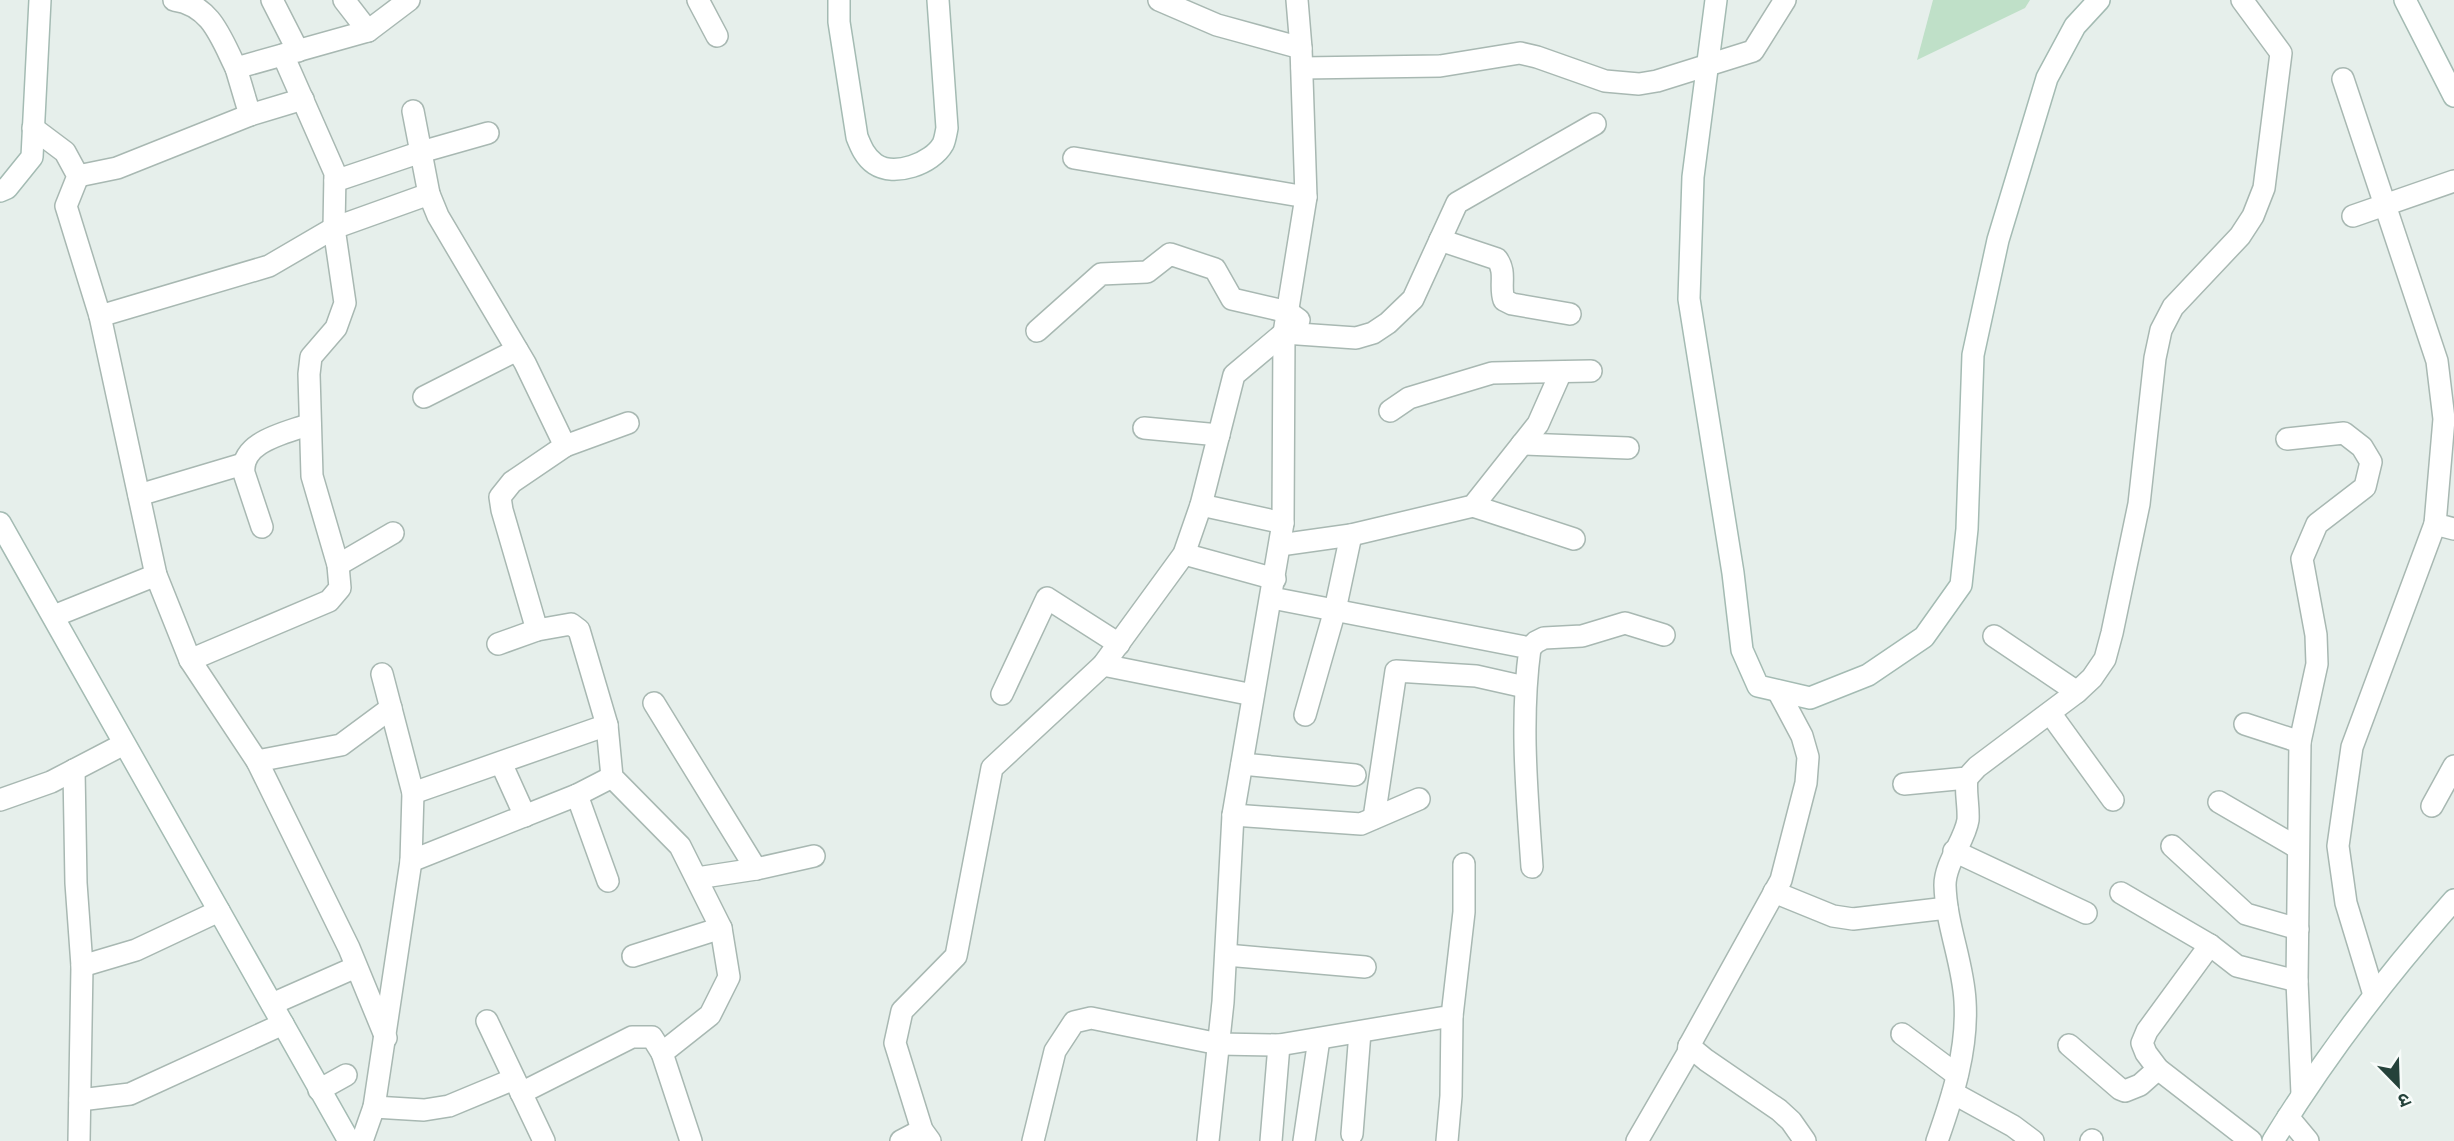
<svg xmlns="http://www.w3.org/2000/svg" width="2454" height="1141" font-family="'Varela Round','Noto Sans Devanagari',sans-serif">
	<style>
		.green { fill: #bfe0c8 }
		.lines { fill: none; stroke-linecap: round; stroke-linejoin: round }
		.street-casing { stroke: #a8b8b2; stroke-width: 24 }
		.secondary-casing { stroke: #a4bbb3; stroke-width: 24 }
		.street { stroke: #fff; stroke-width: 21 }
		.secondary { stroke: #fff; stroke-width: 21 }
	</style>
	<rect width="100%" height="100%" fill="#e6efeb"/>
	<path class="green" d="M1933,0H2030L2025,8L1917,60Z"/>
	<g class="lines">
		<g class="street-casing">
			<g id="street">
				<path d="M174,0C211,5 221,38 236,68"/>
				<path d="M272,0L298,51"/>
				<path d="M344,0L368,31"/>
				<path d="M698,0L717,36"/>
				<path d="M1159,0L1217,25L1301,48"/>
				<path d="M1302,68L1440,66L1520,53L1537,57L1605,81L1639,84L1657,81L1753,51L1785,0"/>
				<path d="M2343,79L2437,361L2444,419L2435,524L2454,529"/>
				<path d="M413,111L429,194L438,216L525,363L565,446L512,482L500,497L502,510L537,630"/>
				<path d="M250,115L236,68L368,31L409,0"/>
				<path d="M33,128L65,152L78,176L66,206L100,316"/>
				<path d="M1074,158L1306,197"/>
				<path d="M78,176L117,168L250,115L303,99"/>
				<path d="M335,181L421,152L488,133"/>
				<path d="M2353,216L2454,181"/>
				<path d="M1440,240L1497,259C1507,273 1499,285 1504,300L1512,304L1570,314"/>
				<path d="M1037,331L1101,274L1147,272L1170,254L1215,269L1232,299L1288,312L1299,320"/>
				<path d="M424,397L517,350"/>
				<path d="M1390,411L1409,398L1492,373L1591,371"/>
				<path d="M1144,428L1219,435"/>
				<path d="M2287,439L2344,433L2362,447L2371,462L2365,487L2317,524L2302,559L2316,635L2317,664L2300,742L2297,981L2302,1094"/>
				<path d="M1522,444L1628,448"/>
				<path d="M565,446L628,423"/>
				<path d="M139,495L243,464"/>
				<path d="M1201,505L1283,523"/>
				<path d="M1473,506L1574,539"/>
				<path d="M262,527L244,473C240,441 287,433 310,424"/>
				<path d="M1280,545L1351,535L1473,506L1538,424L1561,372"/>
				<path d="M1184,554L1275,579"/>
				<path d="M338,565L393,533"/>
				<path d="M1272,598L1530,648C1520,721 1527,794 1532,867"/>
				<path d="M54,616L156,575"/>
				<path d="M1994,636L2077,692"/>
				<path d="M1530,648L1536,642L1544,638L1582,636L1625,623L1664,635"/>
				<path d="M190,660L329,601L340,588L338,565L312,476L309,374L311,357L336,328L345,303L334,228L335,173L283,55"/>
				<path d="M1103,665L1253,695"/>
				<path d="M1002,694L1047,598L1119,644"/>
				<path d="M654,703L756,869L697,878"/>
				<path d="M2050,713L2113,800"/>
				<path d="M1305,715L1335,610L1351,535"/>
				<path d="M2245,724L2300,742"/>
				<path d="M607,725L612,777L680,846L721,928L729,977L710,1015L662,1053L691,1141"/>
				<path d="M257,761L341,745L391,708"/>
				<path d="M501,763L525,816"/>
				<path d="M1242,764L1355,775"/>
				<path d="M74,770L76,883L82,966L79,1141"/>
				<path d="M1904,784L1967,778L1977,767L2077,692L2092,678L2105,659L2112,633L2139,504L2155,358L2161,330L2173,307L2240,236L2253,216L2264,188L2281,53L2242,0"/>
				<path d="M413,793L607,725L579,630L571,624L537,630L498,644"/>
				<path d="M577,795L608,881"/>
				<path d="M0,800L51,782L124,744"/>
				<path d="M2219,802L2298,848"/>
				<path d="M2432,806L2454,766"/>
				<path d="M1233,815L1361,824L1419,799"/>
				<path d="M1374,818L1396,671L1476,676L1525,687"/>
				<path d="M2172,846L2246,914L2298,929"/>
				<path d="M1954,851L2086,913"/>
				<path d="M411,861L577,795L612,777"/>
				<path d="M756,869L814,856"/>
				<path d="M1774,892L1833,916L1853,919L1947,908"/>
				<path d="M2121,893L2210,945L2237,966L2297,981"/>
				<path d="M2210,945L2147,1031L2142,1043L2146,1053L2158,1069L2251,1141"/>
				<path d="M1226,955L1365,967"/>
				<path d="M633,956L721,928"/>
				<path d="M82,966L136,950L219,911"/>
				<path d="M2374,995L2346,903L2338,846L2352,747L2435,524"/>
				<path d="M272,1004L356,967"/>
				<path d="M487,1021L544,1141"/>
				<path d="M1902,1034L1957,1075"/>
				<path d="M386,1038L349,948L257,761L190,660L156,575L100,316L269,266L334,228L429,194"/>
				<path d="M2069,1045L2120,1089L2125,1091L2140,1085L2158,1069"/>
				<path d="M1689,1046L1706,1060L1779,1110L1791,1121L1805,1141"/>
				<path d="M319,1090L346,1075"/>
				<path d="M521,1093L632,1037H652L662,1053"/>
				<path d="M1953,1093L2013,1126L2033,1141"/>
				<path d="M80,1100L130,1094L283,1024"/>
				<path d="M374,1107L424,1110L449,1106L514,1079"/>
				<path d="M2288,1117L2308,1141"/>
				<path d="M1352,1134L1360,1032"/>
				<path d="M362,1141L374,1107L411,861L413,793L382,674"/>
				<path d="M901,1141L922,1130"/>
				<path d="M930,1141L922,1130L895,1043L902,1011L956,956L992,768L1103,665L1184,554L1201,505L1234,375L1284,333L1356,338L1373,333L1388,323L1413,299L1457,203L1595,124"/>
				<path d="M1033,1141L1055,1051L1074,1022L1091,1018L1219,1044L1279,1045L1452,1016L1464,912V864"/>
				<path d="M1208,1141L1223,1002L1233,815L1283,523L1284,333L1306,197L1301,48L1297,0"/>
				<path d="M1271,1141L1279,1045"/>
				<path d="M1304,1141L1319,1039"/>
				<path d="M1447,1141L1451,1096L1452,1016"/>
				<path d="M1637,1141L1688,1053L1689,1046L1781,880L1806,783L1808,757L1802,736L1778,691"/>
				<path d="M1937,1141C1953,1096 1968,1049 1965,1001C1963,962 1946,925 1945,885C1945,863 1965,840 1968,820C1969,806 1965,792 1967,778"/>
				<path d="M2091,1141L2092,1140"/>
			</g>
		</g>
		<g class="secondary-casing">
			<g id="secondary">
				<path d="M839,0V22L857,137C861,147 865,157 875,164C894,177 932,164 943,144C945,140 946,133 947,128L938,0"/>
				<path d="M1716,0L1693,177L1689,299L1733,573L1742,650L1758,686L1810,698L1868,675L1924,637L1961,585L1967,529L1973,355L1998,240L2047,78L2075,26L2099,0"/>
				<path d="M2405,0L2454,96"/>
				<path d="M0,191L7,188L32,157L40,0"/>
				<path d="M0,523L349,1141"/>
				<path d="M2273,1141C2326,1055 2387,975 2454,900"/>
			</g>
		</g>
		<use href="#street" class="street"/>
		<use href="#secondary" class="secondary"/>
	</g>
	<g transform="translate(2398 1085) rotate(157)" stroke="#f7fbf9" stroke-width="5" paint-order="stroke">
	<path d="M0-5L12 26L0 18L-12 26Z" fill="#24423a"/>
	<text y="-10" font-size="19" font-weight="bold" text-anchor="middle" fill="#24423a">उ</text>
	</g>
</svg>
